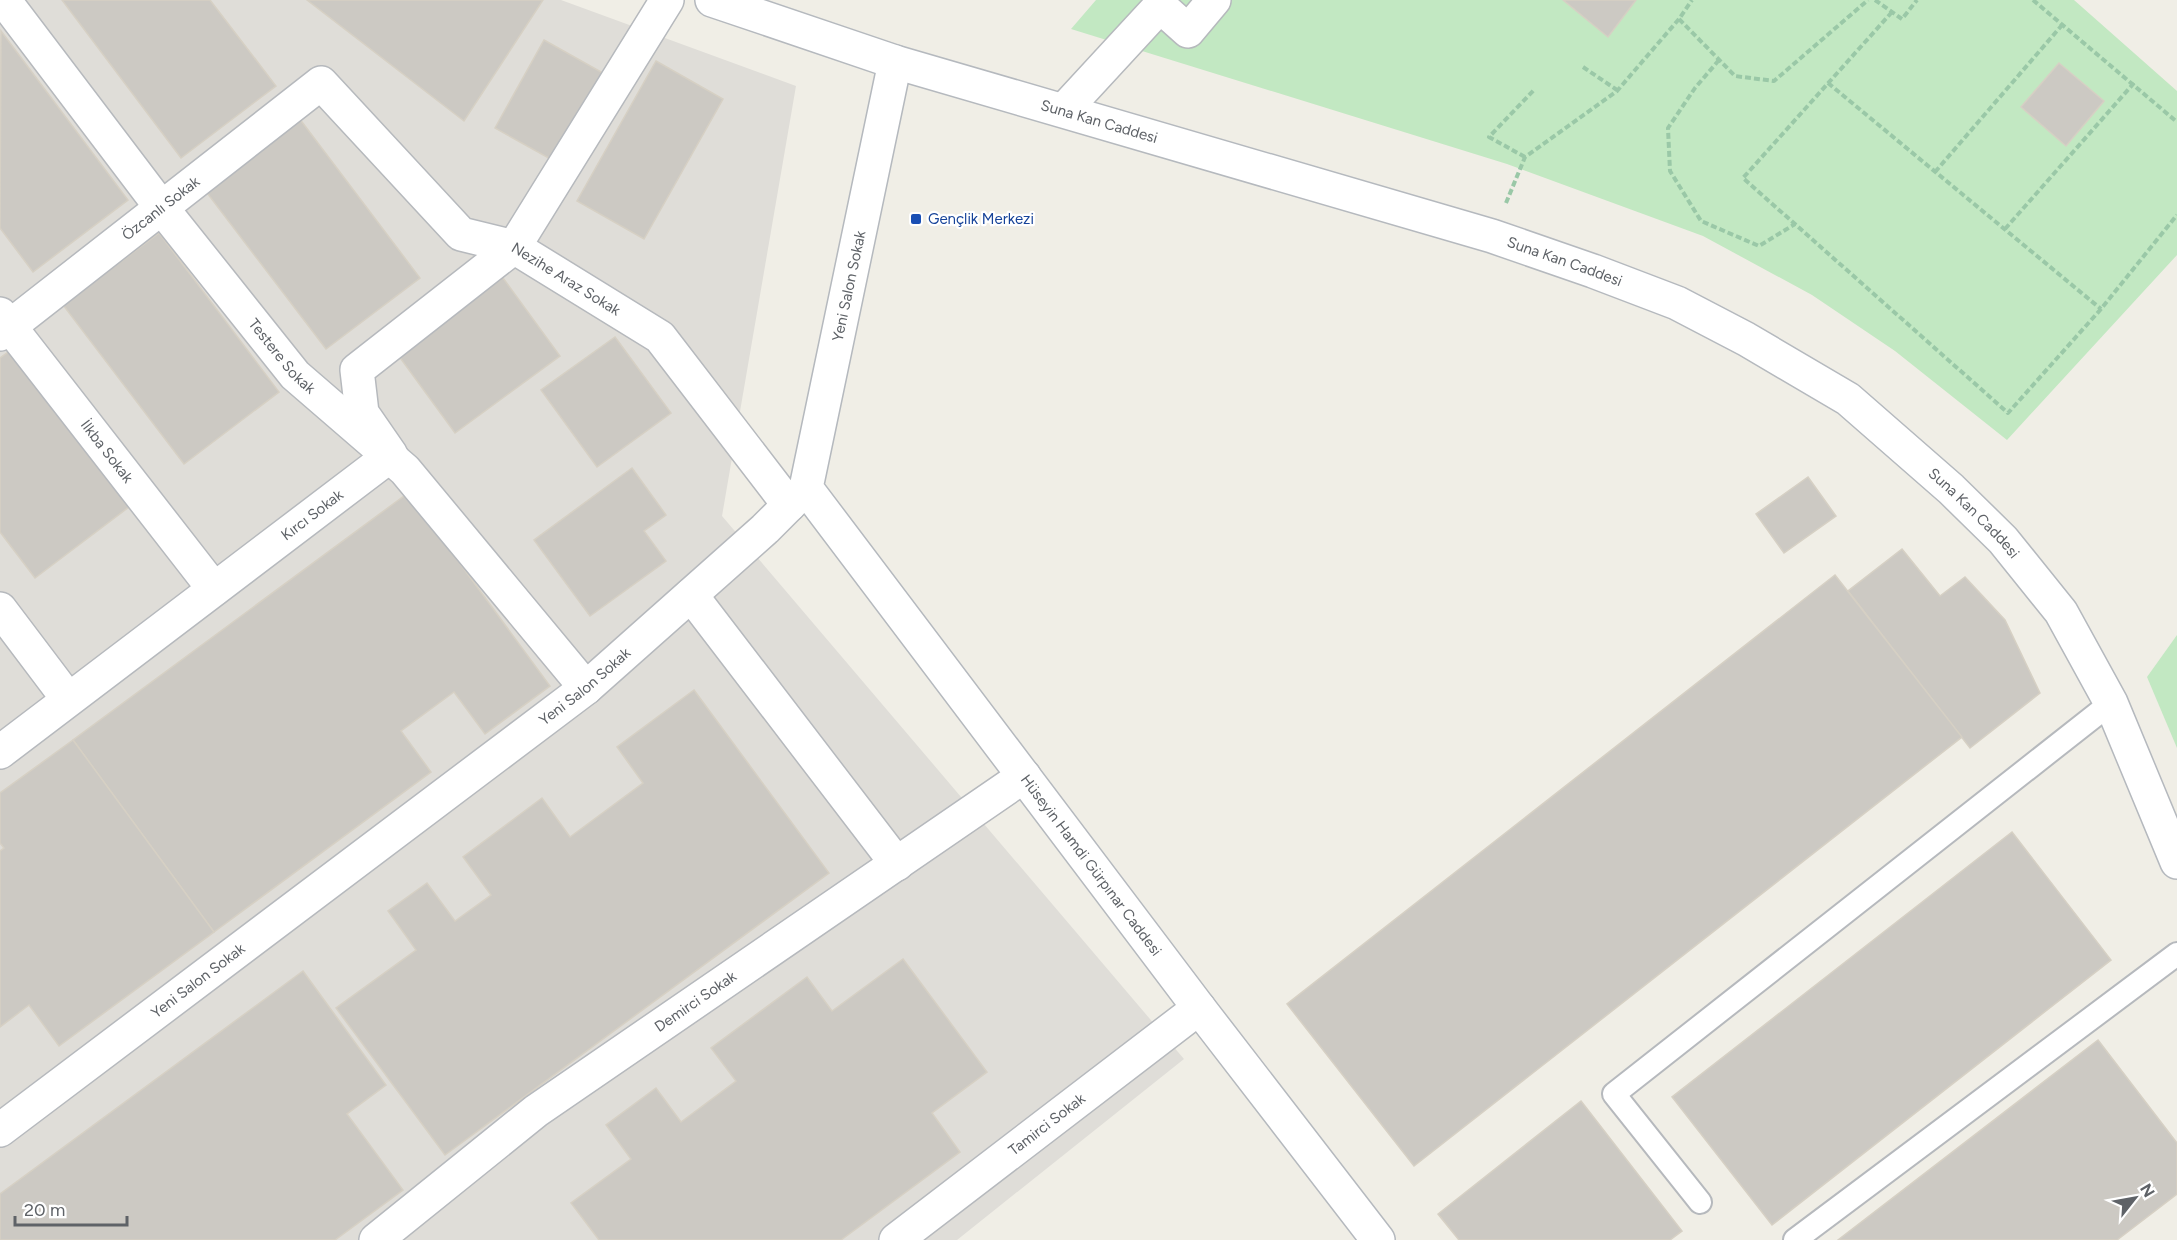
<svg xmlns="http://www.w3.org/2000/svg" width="2177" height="1240" font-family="Figtree,sans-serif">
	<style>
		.industrial { fill: #dfddd8 }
		.green { fill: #c2e8c2 }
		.building { fill: #ccc9c3; stroke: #d6d0c4; stroke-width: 1.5 }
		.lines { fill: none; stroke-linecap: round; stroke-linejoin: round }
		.lane-casing { stroke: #b6b9bd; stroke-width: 26 }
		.street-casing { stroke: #b6b9bd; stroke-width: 36 }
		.secondary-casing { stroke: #b5b9be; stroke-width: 36 }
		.path { stroke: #9ac8a7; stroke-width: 4; stroke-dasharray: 6 3; stroke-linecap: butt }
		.lane { stroke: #fff; stroke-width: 22 }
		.street { stroke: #fff; stroke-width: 33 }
		.secondary { stroke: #fff; stroke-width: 33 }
		.transit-dot { fill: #1a4fb4; stroke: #fff; stroke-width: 2 }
		.labels { text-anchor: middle; stroke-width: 4.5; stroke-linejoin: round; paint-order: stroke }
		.street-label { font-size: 15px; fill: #5e6267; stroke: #fff }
		.transit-label { font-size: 15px; fill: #164399; stroke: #fff; text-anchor: start }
	</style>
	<rect width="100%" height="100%" fill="#f0eee6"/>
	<path class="industrial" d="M0,0H561L796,86L722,516L1184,1059L957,1240H0Z"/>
	<g class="green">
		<path d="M1096,0H2074L2177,91V255L2007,440L1895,351L1812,295L1703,236L1507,164L1071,29Z"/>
		<path d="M2177,635V748L2147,677Z"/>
	</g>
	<g class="building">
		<path d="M62,0H210L276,86L181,158Z"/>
		<path d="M307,0H543L464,121Z"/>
		<path d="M1563,0H1636L1608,37Z"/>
		<path d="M1,31L128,200L33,272L0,228Z"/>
		<path d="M544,40L603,73L554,161L495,128Z"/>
		<path d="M656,61L723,99L644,239L577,201Z"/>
		<path d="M2059,63L2104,101L2066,146L2021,107Z"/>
		<path d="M299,118L420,278L326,349L204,189Z"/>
		<path d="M159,233L279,392L184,464L63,305Z"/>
		<path d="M503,278L560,356L455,433L398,355Z"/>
		<path d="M615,337L671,413L597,467L541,390Z"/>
		<path d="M11,350L129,507L35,578L0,532V358Z"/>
		<path d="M632,468L666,515L644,531L666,561L590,616L534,540Z"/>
		<path d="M1808,477L1836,516L1784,553L1756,514Z"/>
		<path d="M408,493L550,686L485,734L454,692L401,731L431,772L214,932L73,740Z"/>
		<path d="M1902,549L1940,596L1965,577L2005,620L2040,693L1970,748L1848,591Z"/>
		<path d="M1835,575L1962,737L1414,1166L1287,1004Z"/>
		<path d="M694,690L829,873L445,1155L336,1008L416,950L388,911L427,883L455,921L491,895L463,857L542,798L570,837L643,783L617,747Z"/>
		<path d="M73,740L214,932L59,1046L29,1005L0,1027V851L4,848L0,843V793Z"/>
		<path d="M2012,832L2111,960L1772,1225L1672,1097Z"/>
		<path d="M903,959L987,1072L932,1113L960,1152L841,1240H599L571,1203L631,1159L606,1125L656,1088L681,1122L736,1081L711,1048L807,977L832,1011Z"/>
		<path d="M303,971L386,1085L347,1114L403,1190L335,1240H0V1194Z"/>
		<path d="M2098,1040L2177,1143V1194L2117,1240H1838Z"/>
		<path d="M1581,1101L1682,1231L1670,1240H1459L1438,1214Z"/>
	</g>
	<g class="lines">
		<g class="lane-casing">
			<g id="lane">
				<path d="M1700,1202L1614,1094L2111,703"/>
				<path d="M1795,1240L2177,954"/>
			</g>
		</g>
		<g class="street-casing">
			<g id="street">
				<path id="s1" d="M4,0L161,207L295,375L405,470L586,688"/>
				<path d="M1065,109L1160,6L1188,31L1214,0"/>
				<path id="s2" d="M0,314L214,589"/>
				<path id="s3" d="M0,334L321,83L461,234L514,247L660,337L789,505"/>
				<path d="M691,595L897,864"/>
				<path d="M0,609L68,699"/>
				<path id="s4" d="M0,752L391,455L362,413L357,370L514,247L667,0"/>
				<path id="s5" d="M0,1130L586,688L765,529L805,489"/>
				<path id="s6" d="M376,1240L536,1111L1024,776"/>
				<path id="s7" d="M896,1240L1199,1008"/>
			</g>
		</g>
		<g class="secondary-casing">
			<g id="secondary">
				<path id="s8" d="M712,0L895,62L1492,236L1593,271L1677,303L1746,339L1848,399L1951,489L2003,540L2061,612L2111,703L2177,862"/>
				<path id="s9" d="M895,62L806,488L1199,1008L1378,1240"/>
			</g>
		</g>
		<g class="path">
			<path d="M1875,0L1902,19L1917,0"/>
			<path d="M2033,0L2177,122"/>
			<path d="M1892,12L1743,178L2008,413L2101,309L2177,215"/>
			<path d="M1679,19L1735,76L1774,81L1868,0"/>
			<path d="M1719,60L1695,88L1668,128L1670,171L1701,221L1759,246L1795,224"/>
			<path d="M1583,67L1617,90"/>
			<path d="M1828,83L2101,309"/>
			<path d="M1525,157L1489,137L1534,90"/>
			<path d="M1935,172L2063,24"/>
			<path d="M1506,203L1525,157L1617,91L1679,19L1692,0"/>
			<path d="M2005,229L2134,83"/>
		</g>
		<use href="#lane" class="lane"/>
		<use href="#street" class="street"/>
		<use href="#secondary" class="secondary"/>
	</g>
	<rect class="transit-dot" x="910" y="213" width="12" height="12" rx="3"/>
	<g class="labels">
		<g class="street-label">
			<text dy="5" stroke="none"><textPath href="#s8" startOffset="406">Suna Kan Caddesi</textPath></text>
			<text dy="5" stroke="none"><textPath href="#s3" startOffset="204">Özcanlı Sokak</textPath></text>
			<text dy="5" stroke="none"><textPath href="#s8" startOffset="892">Suna Kan Caddesi</textPath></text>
			<text dy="5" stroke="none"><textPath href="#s3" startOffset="729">Nezihe Araz Sokak</textPath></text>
			<text transform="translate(849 286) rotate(-78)" y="5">Yeni Salon Sokak</text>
			<text dy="5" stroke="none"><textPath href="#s1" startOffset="452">Testere Sokak</textPath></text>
			<text dy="5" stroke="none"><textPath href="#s2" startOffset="174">İlkba Sokak</textPath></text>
			<text dy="5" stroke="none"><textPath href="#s4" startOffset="392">Kırcı Sokak</textPath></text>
			<text dy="5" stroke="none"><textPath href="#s8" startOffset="1378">Suna Kan Caddesi</textPath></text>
			<text dy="5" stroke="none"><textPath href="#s5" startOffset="734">Yeni Salon Sokak</textPath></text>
			<text dy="5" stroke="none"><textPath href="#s9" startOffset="908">Hüseyin Hamdi Gürpınar Caddesi</textPath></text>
			<text dy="5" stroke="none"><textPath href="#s5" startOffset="248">Yeni Salon Sokak</textPath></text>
			<text dy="5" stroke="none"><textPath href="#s6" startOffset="399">Demirci Sokak</textPath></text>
			<text dy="5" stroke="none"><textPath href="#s7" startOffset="190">Tamirci Sokak</textPath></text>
		</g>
		<g class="transit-label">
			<text x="928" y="224">Gençlik Merkezi</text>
		</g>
	</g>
	<g transform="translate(2135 1198) rotate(59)" stroke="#ffffff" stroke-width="4.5" paint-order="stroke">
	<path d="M0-4.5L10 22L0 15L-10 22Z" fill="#5e6267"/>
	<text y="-9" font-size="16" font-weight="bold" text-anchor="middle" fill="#5e6267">N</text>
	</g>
	<path d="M15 1216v9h112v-9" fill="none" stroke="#5e6267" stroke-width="3"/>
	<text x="24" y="1216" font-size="18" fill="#5e6267" stroke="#ffffff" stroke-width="4.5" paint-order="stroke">20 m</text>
</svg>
